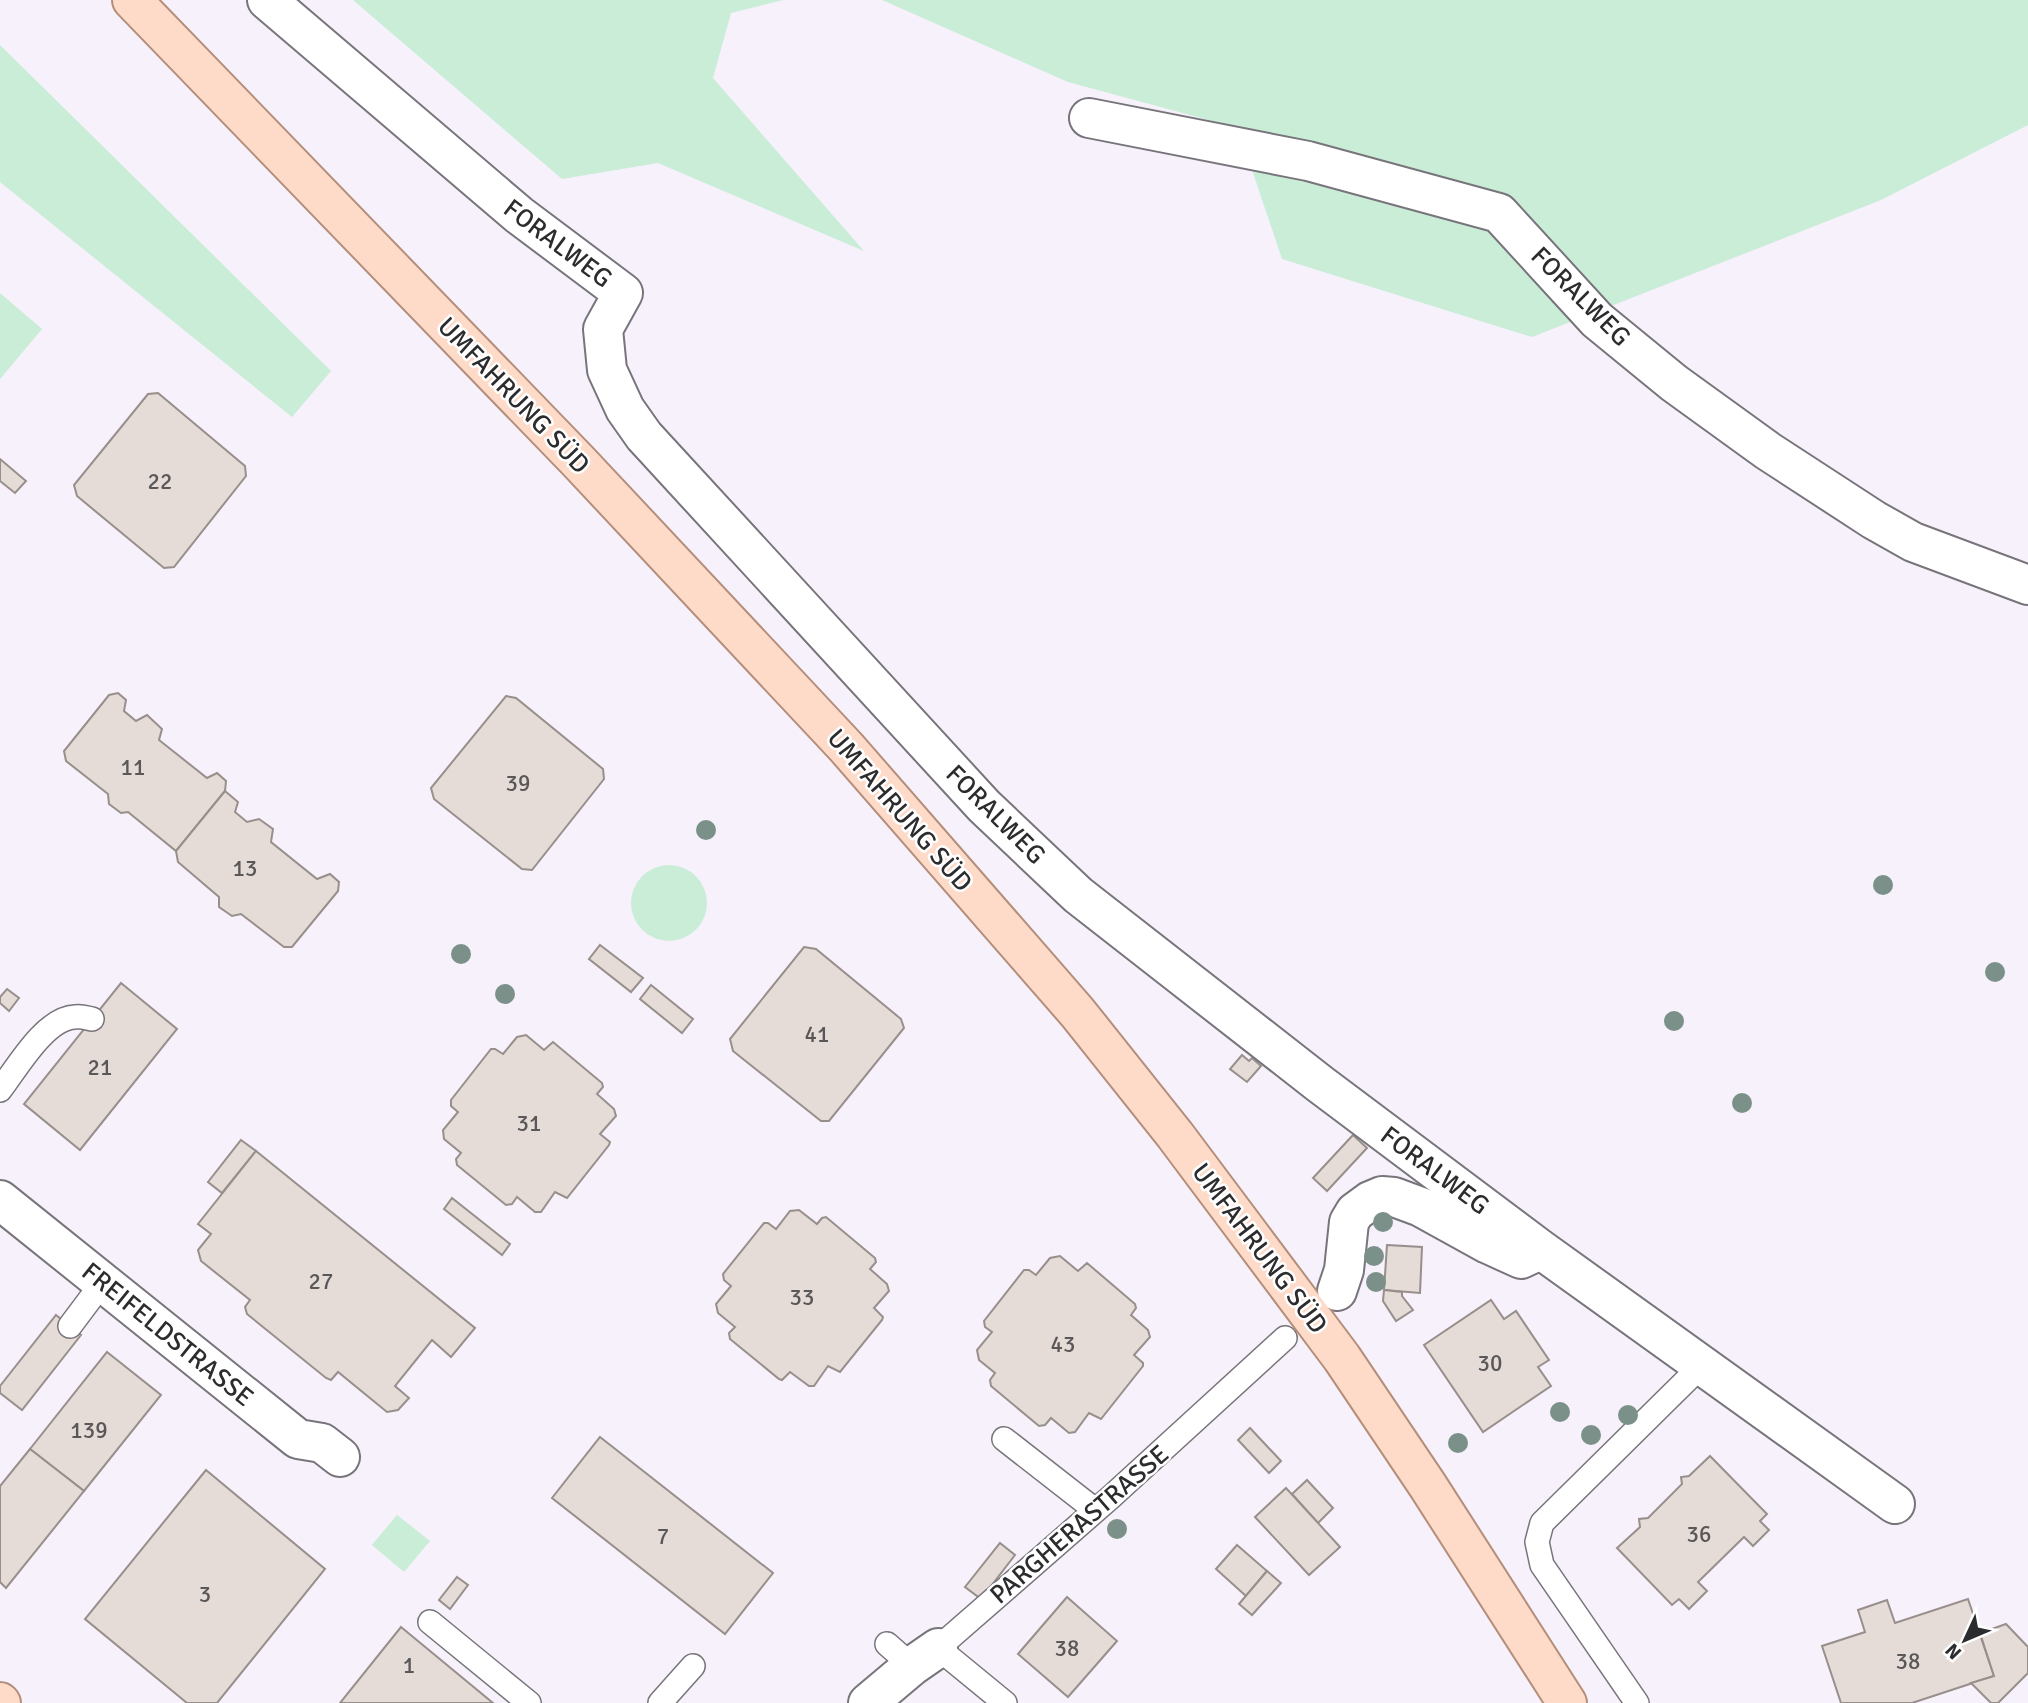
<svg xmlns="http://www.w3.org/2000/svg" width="2028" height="1703" font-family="Signika,sans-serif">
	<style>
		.green { fill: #c9edd7 }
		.building { fill: #e5dbd7; stroke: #988f8c; stroke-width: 2 }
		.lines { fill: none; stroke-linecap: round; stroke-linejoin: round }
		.service-casing { stroke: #78747b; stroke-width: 26 }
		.minor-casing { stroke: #78747b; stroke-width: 42 }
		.primary-casing { stroke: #b48e7b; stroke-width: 42 }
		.service { stroke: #fff; stroke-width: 23 }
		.minor { stroke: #fff; stroke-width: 38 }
		.primary { stroke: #fedbc9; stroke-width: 38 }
		.tree { fill: #7a9088 }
		.labels { text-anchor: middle; stroke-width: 5; stroke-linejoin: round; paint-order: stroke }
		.number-label { font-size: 23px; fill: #5a5758 }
		.street-label { font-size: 26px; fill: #2c2b2e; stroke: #fff }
	</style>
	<rect width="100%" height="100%" fill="#f6f1fa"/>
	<g class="green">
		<path d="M353,0H783L731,13L713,78L864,251L658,163L562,179Z"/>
		<path d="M882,0H2028V125L1881,200L1532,337L1282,259L1238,128L1068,82Z"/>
		<path d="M0,45L331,371L292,417L0,182Z"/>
		<path d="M0,293L42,329L0,379Z"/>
		<circle cx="669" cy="903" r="38"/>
		<path d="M397,1515L430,1541L404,1572L372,1545Z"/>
	</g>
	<g class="building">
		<path d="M158,393L245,466L246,476L174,567L164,568L77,496L74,485L148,394Z"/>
		<path d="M0,459L26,481L15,493L0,481Z"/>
		<path d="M118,693L126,700L124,711L136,721L147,715L162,729L159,740L207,778L217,773L226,781L225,791L176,851L128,812L121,813L109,804L108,794L66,761L64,751L109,695Z"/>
		<path d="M506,696L516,698L603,769L604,779L532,870L522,869L434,799L431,788Z"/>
		<path d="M225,791L238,802L235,812L247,822L259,819L273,829L271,842L317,879L330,874L339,882L338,891L292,947H284L241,914L232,916L219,907V897L178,862L176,851Z"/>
		<path d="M600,945L643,978L631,992L589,959Z"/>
		<path d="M804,947L816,949L901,1019L904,1028L829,1121H821L733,1051L730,1039Z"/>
		<path d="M121,983L177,1029L80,1150L24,1104Z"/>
		<path d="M651,985L693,1019L682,1033L640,999Z"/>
		<path d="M7,989L19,998L9,1011L0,1003V997Z"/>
		<path d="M526,1035L544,1050L553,1042L602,1083L603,1087L597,1094L614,1109L616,1116L600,1134L610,1142L609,1145L567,1198L555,1192L541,1212H535L517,1197L512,1204L506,1205L457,1165L456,1159L461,1153L444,1139L443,1130L458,1112L451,1106V1100L491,1049H495L503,1054L517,1037Z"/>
		<path d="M1242,1055L1249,1061L1252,1058L1261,1066L1247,1082L1230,1069Z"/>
		<path d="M1353,1135L1367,1148L1327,1191L1313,1178Z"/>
		<path d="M241,1140L256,1151L222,1193L208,1182Z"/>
		<path d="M256,1151L475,1328L451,1357L432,1340L395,1386L409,1398L398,1410L387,1412L338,1372L331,1380L326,1378L247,1314L245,1307L250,1300L201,1261L198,1250L211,1234L198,1224Z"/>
		<path d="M452,1198L510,1244L502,1255L444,1209Z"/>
		<path d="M799,1210L817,1224L822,1218L826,1217L875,1258L876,1262L870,1269L887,1284L889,1291L874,1308L883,1317L882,1320L840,1372L828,1366L814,1386H809L790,1372L782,1380L779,1379L730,1339L729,1333L735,1327L718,1313L716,1304L731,1286L724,1280L723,1274L764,1223H768L776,1229L790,1211Z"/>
		<path d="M1387,1245L1422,1247L1420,1293L1384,1290Z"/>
		<path d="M1060,1256L1078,1271L1087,1263L1135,1304L1136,1308L1131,1315L1148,1330L1150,1337L1134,1355L1143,1363V1366L1101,1419L1089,1413L1075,1432L1069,1433L1051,1418L1045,1425L1039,1426L991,1386L990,1380L995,1373L979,1360L977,1350L992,1332L985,1327L984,1321L1024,1270H1029L1036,1275L1050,1258Z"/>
		<path d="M1384,1290L1402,1292V1296L1413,1310L1396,1321L1383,1301Z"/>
		<path d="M1491,1300L1504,1319L1516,1311L1549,1360L1538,1367L1551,1386L1483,1432L1424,1345Z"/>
		<path d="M56,1315L81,1335L22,1410L0,1393V1386Z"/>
		<path d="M107,1352L161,1395L84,1491L30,1449Z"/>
		<path d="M1250,1428L1281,1461L1269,1473L1238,1440Z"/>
		<path d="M600,1437L773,1573L725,1634L552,1498Z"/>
		<path d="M30,1449L84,1491L6,1588L0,1582V1486Z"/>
		<path d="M1710,1456L1767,1514L1760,1521L1769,1530L1753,1546L1744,1537L1698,1582L1707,1591L1689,1609L1679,1599L1672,1605L1617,1548L1640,1527L1639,1519L1648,1518L1682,1484L1681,1477L1689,1476Z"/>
		<path d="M206,1470L325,1569L217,1703H187L85,1619Z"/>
		<path d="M1307,1480L1333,1508L1318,1523L1292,1494Z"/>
		<path d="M1286,1488L1340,1547L1309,1575L1255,1517Z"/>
		<path d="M1000,1543L1015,1555L981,1599L965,1587Z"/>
		<path d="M1237,1545L1267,1571L1246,1596L1216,1569Z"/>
		<path d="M1267,1571L1281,1583L1252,1615L1239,1604Z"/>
		<path d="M457,1577L468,1585L450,1609L439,1600Z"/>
		<path d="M1067,1597L1117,1641L1068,1697L1018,1654Z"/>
		<path d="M1968,1599L1994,1676L1912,1703H1841L1822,1646L1865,1632L1858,1610L1887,1600L1895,1623Z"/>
		<path d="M2006,1624L2028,1647V1673L1998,1703H1991L1971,1683L1994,1676L1980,1633Z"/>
		<path d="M401,1627L493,1703H340Z"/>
	</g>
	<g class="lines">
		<g class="service-casing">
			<g id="service">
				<path d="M0,1090C17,1068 45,1018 75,1017C81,1016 87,1018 92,1019"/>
				<path d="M70,1326L103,1282"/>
				<path d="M1004,1439L1095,1510"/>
				<path d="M430,1622L529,1703"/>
				<path d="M887,1644L912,1666"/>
				<path d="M660,1703L693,1666"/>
				<path d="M1005,1703L938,1648L1111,1497L1285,1338"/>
				<path d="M1637,1703L1542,1565L1537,1542L1542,1523L1701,1366"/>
			</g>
		</g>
		<g class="minor-casing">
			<g id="minor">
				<path d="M267,0L519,215L623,293L603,329L607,370L625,409L644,436L984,806L1078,895L1320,1084L1540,1249L1895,1504"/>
				<path d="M1089,118L1308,161L1499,213L1597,320L1674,383L1768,451L1874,520L1913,542L2028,585"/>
				<path d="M0,1200L298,1439L322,1443L340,1457"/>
				<path d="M1337,1291L1344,1270L1349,1222L1355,1212L1370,1201L1382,1196L1394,1197L1421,1207L1488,1244L1521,1259L1536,1252"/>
				<path d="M868,1703L912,1666L938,1648"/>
			</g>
		</g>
		<g class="primary-casing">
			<g id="primary">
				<path d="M132,0L578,461L846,747L1077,1012L1175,1135L1342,1358L1428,1486L1567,1703"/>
				<path d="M0,1702L1,1703"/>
			</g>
		</g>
		<use href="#service" class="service"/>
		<use href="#minor" class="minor"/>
		<use href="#primary" class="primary"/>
	</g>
	<g class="tree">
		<circle cx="706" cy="830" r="10"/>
		<circle cx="1883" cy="885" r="10"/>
		<circle cx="461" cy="954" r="10"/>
		<circle cx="1995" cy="972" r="10"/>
		<circle cx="505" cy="994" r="10"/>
		<circle cx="1674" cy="1021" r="10"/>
		<circle cx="1742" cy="1103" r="10"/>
		<circle cx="1383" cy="1222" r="10"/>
		<circle cx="1374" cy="1256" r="10"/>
		<circle cx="1376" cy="1282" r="10"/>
		<circle cx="1560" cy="1412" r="10"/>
		<circle cx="1628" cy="1415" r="10"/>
		<circle cx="1591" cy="1435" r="10"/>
		<circle cx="1458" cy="1443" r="10"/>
		<circle cx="1117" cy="1529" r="10"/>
	</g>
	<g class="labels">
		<g class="number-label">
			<text x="160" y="489">22</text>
			<text x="133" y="775">11</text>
			<text x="518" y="791">39</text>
			<text x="245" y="876">13</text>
			<text x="817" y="1042">41</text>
			<text x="100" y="1075">21</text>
			<text x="529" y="1131">31</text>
			<text x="321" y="1289">27</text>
			<text x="802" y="1305">33</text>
			<text x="1063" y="1352">43</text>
			<text x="1490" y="1371">30</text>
			<text x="89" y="1438">139</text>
			<text x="1699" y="1542">36</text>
			<text x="663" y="1544">7</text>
			<text x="205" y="1602">3</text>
			<text x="1067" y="1656">38</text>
			<text x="1908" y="1669">38</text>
			<text x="409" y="1673">1</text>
		</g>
		<g class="street-label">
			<text transform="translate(558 243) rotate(37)" y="9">FORALWEG</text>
			<text transform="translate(1581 296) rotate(45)" y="9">FORALWEG</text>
			<text transform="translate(514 395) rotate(46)" y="9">UMFAHRUNG SÜD</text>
			<text transform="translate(900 810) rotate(49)" y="9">UMFAHRUNG SÜD</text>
			<text transform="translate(996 814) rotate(45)" y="9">FORALWEG</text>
			<text transform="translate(1435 1170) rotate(37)" y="9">FORALWEG</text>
			<text transform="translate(1260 1248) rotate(53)" y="9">UMFAHRUNG SÜD</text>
			<text transform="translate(168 1334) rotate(39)" y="9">FREIFELDSTRASSE</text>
			<text transform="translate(1079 1524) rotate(-41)" y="9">PARGHERASTRASSE</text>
		</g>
	</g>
	<g transform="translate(1965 1640) rotate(226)" stroke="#ffffff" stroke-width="5" paint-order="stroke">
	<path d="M0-5L12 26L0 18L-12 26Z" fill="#2c2b2e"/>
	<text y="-10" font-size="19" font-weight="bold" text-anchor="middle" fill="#2c2b2e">N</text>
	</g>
</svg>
